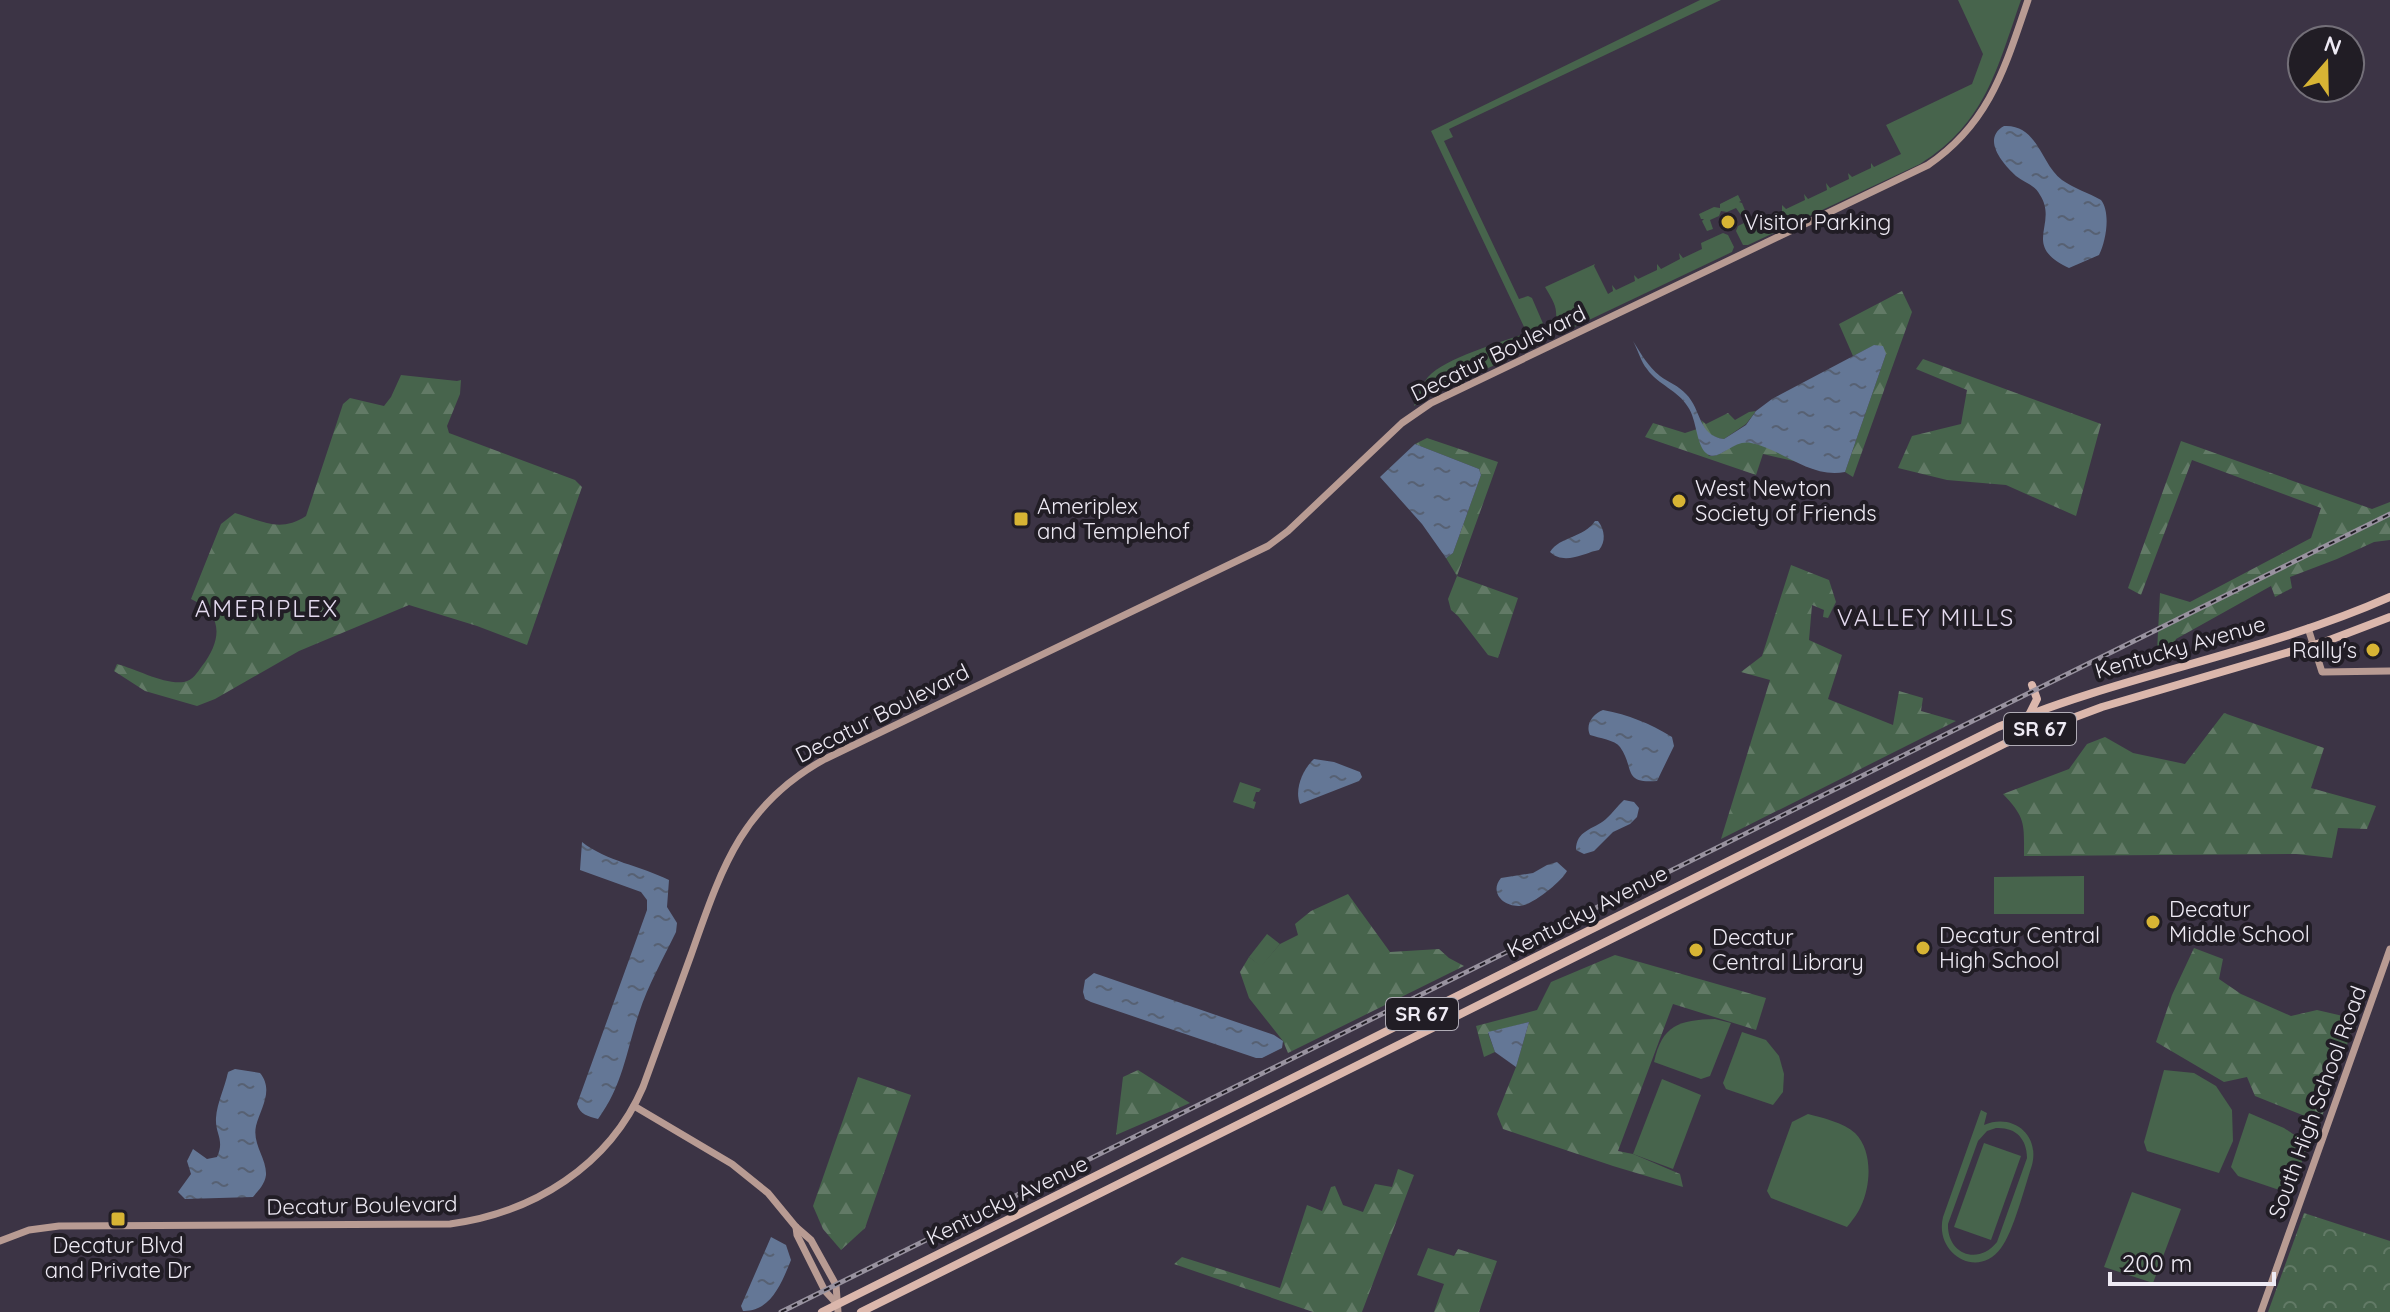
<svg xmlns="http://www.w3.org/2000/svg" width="2390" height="1312" font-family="Quicksand,sans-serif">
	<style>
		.grass { fill: #47644c; fill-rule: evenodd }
		.forest { fill: url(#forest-firs) }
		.park { fill: url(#park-crowns) }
		.water { fill: url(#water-ripples) }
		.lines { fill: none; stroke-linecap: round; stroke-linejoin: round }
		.secondary { stroke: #b89b93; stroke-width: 7 }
		.primary { stroke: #dbb7ac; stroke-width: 8 }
		.rail-casing { stroke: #98929f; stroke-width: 5 }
		.rail { stroke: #211d25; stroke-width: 2; stroke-dasharray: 6; stroke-linecap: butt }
		.poi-dot { fill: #d7b434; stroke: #211d25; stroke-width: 3 }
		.labels { text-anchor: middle; stroke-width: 8; stroke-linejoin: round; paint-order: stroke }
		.shield { fill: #211d25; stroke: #b0acb6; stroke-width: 2 }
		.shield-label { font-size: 20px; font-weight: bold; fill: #eeeaf4 }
		.poi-label { font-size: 22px; fill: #eeeaf4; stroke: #211d25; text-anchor: start }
		.street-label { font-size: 22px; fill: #eeeaf4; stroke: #211d25 }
		.neighbourhood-label { font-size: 24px; letter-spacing: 2px; fill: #e4daef; stroke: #211d25 }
	</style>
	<defs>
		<pattern id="forest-firs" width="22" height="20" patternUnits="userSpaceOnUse" patternTransform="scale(2)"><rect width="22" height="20" fill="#47644c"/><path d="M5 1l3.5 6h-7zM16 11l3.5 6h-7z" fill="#627a66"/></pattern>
		<pattern id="park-crowns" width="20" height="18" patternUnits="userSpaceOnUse" patternTransform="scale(2)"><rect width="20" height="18" fill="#47644c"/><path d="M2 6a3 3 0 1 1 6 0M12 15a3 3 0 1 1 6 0" fill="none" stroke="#627a66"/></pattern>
		<pattern id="water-ripples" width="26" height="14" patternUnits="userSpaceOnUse" patternTransform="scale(2)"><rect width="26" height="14" fill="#647796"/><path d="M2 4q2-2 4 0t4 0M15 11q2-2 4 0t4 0" fill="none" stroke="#576173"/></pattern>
	</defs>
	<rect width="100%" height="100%" fill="#3c3445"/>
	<g class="grass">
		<path d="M1700,0H1721L1449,129L1453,137L1444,141L1519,299L1528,296L1532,298L1548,335L1542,343L1428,396L1414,406C1416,398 1422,384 1428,377C1445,358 1502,342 1527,333L1431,131Z"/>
		<path d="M1958,0H2021C1997,68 1986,123 1920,164L1748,245H1743L1736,231L1738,226L1760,215L1764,220L1782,211V205L1786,209L1805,200L1804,194L1808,199L1827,190L1826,183L1830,188L1849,179L1848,173L1852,177L1871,168V163L1874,167L1901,154L1886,125L1972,84L1983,54Z"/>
		<path d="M1738,195L1741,201L1739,202L1742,203L1746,213L1741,215L1736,208L1727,212L1721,211L1719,216L1710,220L1713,229L1707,231L1702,221L1704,219H1701L1699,214L1714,207L1720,208V204Z"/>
		<path d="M1723,233L1728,235L1734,247L1732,252L1570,329L1561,330C1553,322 1557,321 1556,312C1556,304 1549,294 1545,287L1595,264L1594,266L1608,294L1613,291L1612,285L1616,290L1635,281L1634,275L1638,279L1657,270V264L1661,269L1680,259L1679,253L1683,258L1702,249L1701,243Z"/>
		<path d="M1240,782L1261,789L1259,792H1256L1253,801L1256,802L1254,809L1233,802Z"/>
		<path d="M2084,876V914H1994V877Z"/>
		<path d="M1267,934L1280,944L1261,967L1249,957Z"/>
		<path d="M1715,1019L1731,1023L1710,1076L1701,1079L1654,1062C1662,1025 1679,1020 1715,1019Z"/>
		<path d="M1742,1032L1766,1040L1779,1056L1784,1074L1783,1092L1773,1105L1726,1089L1723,1083Z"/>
		<path d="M2164,1070L2194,1073L2216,1086L2232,1110L2233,1141L2219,1173L2147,1151L2144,1142Z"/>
		<path d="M1662,1079L1701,1095L1673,1169L1633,1154Z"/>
		<path d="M1981,1110L1987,1113L1984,1125C2012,1113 2040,1134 2032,1165C2025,1186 2013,1233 2001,1248C1978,1280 1934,1254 1943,1217ZM1996,1128C2015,1127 2027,1138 2027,1158L1997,1242C1978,1266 1947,1254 1948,1224L1978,1141L1987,1131Z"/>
		<path d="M2249,1113L2284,1128L2308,1144L2291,1194L2238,1176L2231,1167Z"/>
		<path d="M1808,1114C1822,1118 1843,1122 1855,1133C1873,1151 1871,1185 1861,1206C1858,1213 1852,1221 1847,1227L1771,1198L1767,1191L1792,1122Z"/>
		<path d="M1984,1143L2021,1156L1991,1240L1954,1227Z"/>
		<path d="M2132,1192L2181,1209L2153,1283L2104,1267Z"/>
	</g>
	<g class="forest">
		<path d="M1902,291L1912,312L1853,477L1845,472L1886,354L1875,345L1853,356L1839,324Z"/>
		<path d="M1923,359L2101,424L2076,516L2006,485L1947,480L1898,468L1912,436L1961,424L1967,390L1916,369Z"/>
		<path d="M401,375L457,381L461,380L460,394L447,426L449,433L575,480L582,487L527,645L477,626L409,605L299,651L215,699L197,706L145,691L114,671L117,664C136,669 165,685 184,682C193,680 197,673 202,666C222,640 224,614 191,599L221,524L235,513C262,521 280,533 306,516L343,404L350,398L384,406L391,397Z"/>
		<path d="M1756,411L1746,424L1724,439C1711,437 1705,433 1701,420L1706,424L1728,413L1735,420L1749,412Z"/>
		<path d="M1653,423L1685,433L1697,429L1699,439L1709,456C1723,456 1727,447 1738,443C1753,437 1784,456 1798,462L1763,454L1756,475L1645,437Z"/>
		<path d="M1427,438L1498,462L1457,576L1518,598L1498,658L1488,655L1458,616L1451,610L1448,599L1457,576L1446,558L1453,553L1481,475L1479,469L1415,444Z"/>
		<path d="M2181,441L2372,509L2390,502V540L2374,542L2337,559L2290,577L2292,588L2275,597L2271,586L2176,639L2172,651L2157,652L2160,593L2190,602L2311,538L2321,508L2192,460L2141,595L2128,588Z"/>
		<path d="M1791,565L1829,580L1836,602L1828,618L1823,617L1824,610L1812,605L1809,640L1842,655L1828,699L1893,725L1899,691L1923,698L1921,711L1956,721L1721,839L1770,680L1741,672L1762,656Z"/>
		<path d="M2224,713L2324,748L2311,788L2376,806L2367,829L2338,828L2332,858L2296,854L2024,856C2024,824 2026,818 2003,794L2069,769L2087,744L2105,737L2133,753L2185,764Z"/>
		<path d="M1348,894L1390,952L1439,949L1449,958L1464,966L1288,1053L1283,1041L1249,998L1240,972L1249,957L1261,966L1280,944L1298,935L1295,924L1311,911Z"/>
		<path d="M2194,948L2223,959L2219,979L2241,994L2291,1016L2317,1010L2356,1019L2320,1122L2255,1096L2247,1077L2224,1082L2156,1042L2172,995Z"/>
		<path d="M1615,955L1766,998L1756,1030L1673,1004L1618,1151L1633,1154L1680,1174L1683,1187L1613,1166L1503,1129L1497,1114L1516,1067L1529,1022L1488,1033L1495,1052L1484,1057L1476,1026L1537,1010L1551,982Z"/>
		<path d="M1138,1070L1190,1103L1116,1135L1123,1077Z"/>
		<path d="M858,1077L911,1095L865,1228L841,1250L823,1229L813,1206Z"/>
		<path d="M1398,1169L1414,1175L1362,1312H1313L1174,1264L1182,1257L1280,1288L1307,1205L1322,1211L1331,1187L1335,1186L1343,1205L1363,1212L1375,1184L1392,1187Z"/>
		<path d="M1428,1248L1454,1256L1458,1249L1497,1261L1479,1312H1434L1444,1284L1417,1275Z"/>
	</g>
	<path class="park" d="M2304,1213L2390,1241V1312H2268Z"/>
	<g class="water">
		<path d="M2004,126C2038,124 2041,165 2062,180C2073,188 2089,193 2101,200C2111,213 2106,241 2099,255L2069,268C2020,245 2059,225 2040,195C2035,185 2025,183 2016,176C2003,164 1981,139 2004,126Z"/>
		<path d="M1633,341C1641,354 1648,366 1660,376C1668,382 1679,386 1686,394C1702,410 1698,436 1724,439L1746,425L1756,411L1772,399L1874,345L1883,346L1886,354L1845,472C1811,479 1782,449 1751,443C1732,439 1718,464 1706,453C1696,444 1697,420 1688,407C1678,390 1658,385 1647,369C1641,362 1638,350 1633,341Z"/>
		<path d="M1415,444L1479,469L1481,475L1453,553L1446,558L1422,524L1380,477Z"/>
		<path d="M1595,521H1598C1605,530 1606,542 1599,550C1582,554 1564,565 1550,552C1560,536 1584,538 1595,521Z"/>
		<path d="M1603,710C1629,715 1649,723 1672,737L1674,746L1657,781C1622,784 1635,768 1620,747C1615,740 1599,738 1590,735C1585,724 1593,714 1603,710Z"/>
		<path d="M1314,759L1334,762L1360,772L1362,777L1359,781L1300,804C1294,789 1303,769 1314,759Z"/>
		<path d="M1624,800L1634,802L1639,808L1637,817L1630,824L1613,832L1594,851L1584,854L1576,850C1576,830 1593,830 1606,819C1613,813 1617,806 1624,800Z"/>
		<path d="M582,842C606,861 641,866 669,880L667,907L677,923L676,932C663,959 648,985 639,1013C626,1052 623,1085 598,1119C588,1116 580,1115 577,1104L647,910V900L641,892L580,870Z"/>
		<path d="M1557,862L1567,871C1562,881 1533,905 1520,906C1503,907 1489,892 1501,878L1533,873L1547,865Z"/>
		<path d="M1094,973L1274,1035L1283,1041L1282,1048L1262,1058H1256L1091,1002L1085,999L1083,992L1085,980Z"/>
		<path d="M1529,1022L1516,1067L1495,1052L1488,1032Z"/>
		<path d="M235,1069L260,1073C274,1090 261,1108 256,1126C252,1144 267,1159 266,1175C265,1184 258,1191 253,1197L185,1199L178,1192L191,1174L187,1161L193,1149L207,1159L217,1157C225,1140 215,1134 216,1118C217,1103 225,1087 228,1072Z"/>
		<path d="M771,1237L786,1245L791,1260C782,1282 771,1312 743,1311L741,1306Z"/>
	</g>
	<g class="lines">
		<g class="secondary">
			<path d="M2308,628L2322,672L2390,671"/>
			<path d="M634,1106L732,1164L768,1193L796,1227L811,1240L836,1285L838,1312"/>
			<path d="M796,1227L797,1235L825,1291L837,1304"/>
			<path d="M0,1241L29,1230L59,1226L450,1224C533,1213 609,1166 643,1087C659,1043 675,999 691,955C721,870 741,805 825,759L1268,546L1288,531L1402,423L1431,403L1928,165C1990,123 2005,67 2028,0"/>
			<path d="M2261,1312L2390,949"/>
		</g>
		<g class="primary">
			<path d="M2030,713L2037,699L2032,685"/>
			<path d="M822,1312L1998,727C2125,674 2264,653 2390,597"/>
			<path d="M861,1312L2006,743L2102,707L2327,641L2390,617"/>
		</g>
		<g class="rail-casing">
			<path id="rail" d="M781,1312L2390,514"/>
		</g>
		<use href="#rail" class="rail"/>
	</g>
	<g class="poi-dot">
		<circle cx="1728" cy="222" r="8"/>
		<circle cx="1679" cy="501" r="8"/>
		<rect x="1013" y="511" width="16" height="16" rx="4"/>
		<circle cx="2373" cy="650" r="8"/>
		<circle cx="2153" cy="922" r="8"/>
		<circle cx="1923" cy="948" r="8"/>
		<circle cx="1696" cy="950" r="8"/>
		<rect x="110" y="1211" width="16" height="16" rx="4"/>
	</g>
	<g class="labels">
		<g class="shield">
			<rect x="2004" y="713" width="72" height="32" rx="6"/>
			<rect x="1386" y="998" width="72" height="32" rx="6"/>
		</g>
		<g class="shield-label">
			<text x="2040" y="736">SR 67</text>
			<text x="1422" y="1021">SR 67</text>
		</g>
		<g class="poi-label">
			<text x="1744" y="230">Visitor Parking</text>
			<text x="1695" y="496">West Newton<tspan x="1695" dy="25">Society of Friends</tspan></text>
			<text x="1037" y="514">Ameriplex<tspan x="1037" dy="25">and Templehof</tspan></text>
			<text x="2357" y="658" text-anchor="end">Rally's</text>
			<text x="2169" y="917">Decatur<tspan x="2169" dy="25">Middle School</tspan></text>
			<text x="1939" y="943">Decatur Central<tspan x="1939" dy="25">High School</tspan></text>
			<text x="1712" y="945">Decatur<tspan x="1712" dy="25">Central Library</tspan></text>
			<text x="118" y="1253" text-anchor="middle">Decatur Blvd<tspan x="118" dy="25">and Private Dr</tspan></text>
		</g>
		<g class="street-label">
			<text transform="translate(1498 353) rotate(-26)" y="8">Decatur Boulevard</text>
			<text transform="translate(2180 647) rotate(-16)" y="8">Kentucky Avenue</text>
			<text transform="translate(882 713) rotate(-27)" y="8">Decatur Boulevard</text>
			<text transform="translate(1587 911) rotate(-27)" y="8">Kentucky Avenue</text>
			<text transform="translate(2317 1102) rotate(-70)" y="8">South High School Road</text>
			<text transform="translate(1007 1200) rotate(-26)" y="8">Kentucky Avenue</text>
			<text transform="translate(362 1205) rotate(-1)" y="8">Decatur Boulevard</text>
		</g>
		<g class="neighbourhood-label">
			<text x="267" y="617">AMERIPLEX</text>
			<text x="1926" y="626">VALLEY MILLS</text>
		</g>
	</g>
	<g transform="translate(2326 64) rotate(20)"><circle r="38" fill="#211d25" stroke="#736f78" stroke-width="2"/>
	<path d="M0-6L14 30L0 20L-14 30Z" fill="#d7b434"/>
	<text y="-12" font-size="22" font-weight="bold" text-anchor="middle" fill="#eeeaf4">N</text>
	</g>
	<path d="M2110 1272v12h164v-12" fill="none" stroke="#eeeaf4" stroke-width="4"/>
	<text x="2122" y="1272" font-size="24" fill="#eeeaf4" stroke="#211d25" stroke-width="6" paint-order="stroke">200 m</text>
</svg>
